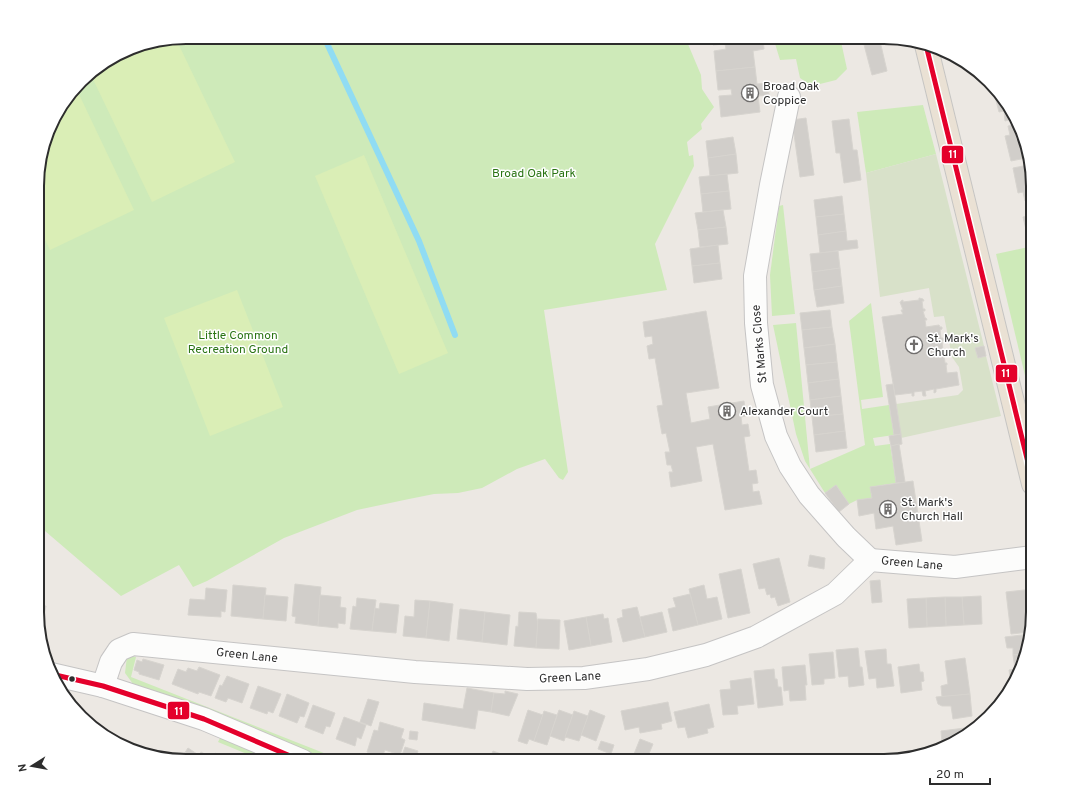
<svg xmlns="http://www.w3.org/2000/svg" width="1070" height="798" font-family="Overpass,sans-serif">
	<style>
		.green { fill: #ceeab9 }
		.cemetery { fill: #d8e1c9 }
		.pitch { fill: #daeeb6 }
		.lines { fill: none; stroke-linecap: round; stroke-linejoin: round }
		.stream { stroke: #90dcf3; stroke-width: 6 }
		.building { fill: #d1ceca; stroke: #d7d4cf }
		.minor-casing { stroke: #c5c4c4; stroke-width: 24 }
		.tertiary-casing { stroke: #c5c4c4; stroke-width: 24 }
		.trunk-casing { stroke: #c6c5c3; stroke-width: 24 }
		.minor { stroke: #fcfcfb; stroke-width: 22 }
		.tertiary { stroke: #fcfcfb; stroke-width: 22 }
		.trunk { stroke: #eae1d4; stroke-width: 22 }
		.bus-1-casing { stroke: #fff; stroke-width: 8 }
		.bus-1 { stroke: #e4002b; stroke-width: 5 }
		.bus-dot { fill: #2d2d2d; stroke: #fff; stroke-width: 1.5 }
		.labels { text-anchor: middle; stroke-width: 3; stroke-linejoin: round; paint-order: stroke }
		.poi-label { font-size: 12px; fill: #2d2d2d; stroke: #fff; text-anchor: start }
		.park-label { font-size: 12px; fill: #2a7414; stroke: #fff }
		.street-label { font-size: 12px; fill: #2d2d2d; stroke: #fff }
		.rim { fill: none; stroke: #2d2d2d; stroke-width: 2 }
		.line-badge { stroke: #fff; stroke-width: 1.5 }
		.badge-label { font-size: 11px; text-anchor: middle; font-weight: bold; fill: #fff }
	</style>
	<rect width="100%" height="100%" fill="#ece8e3"/>
	<g class="green">
		<path d="M186,37H685L701,75L702,89L714,107L701,124L702,129L687,142L689,156L693,155L694,166L655,244L667,290L544,310L568,472L563,480L559,478L545,459L517,469L482,488L458,493L434,494L409,499L357,510L284,538L207,581L193,587L179,565L121,596L38,525V166L57,112L88,74L138,45Z"/>
		<path d="M773,37H840L847,69L836,80L812,86L800,78L796,59L780,60Z"/>
		<path d="M923,105L936,154L866,173L857,112Z"/>
		<path d="M783,205L795,314L772,316L770,275L779,206Z"/>
		<path d="M1033,246V409L996,254Z"/>
		<path d="M871,303L883,397L861,400L862,409L889,405L894,435L873,438L875,446L890,444L896,483L870,487L872,498L857,500L849,504L836,485L825,493L805,461L796,434L773,325L796,323L810,469L865,445L849,321Z"/>
		<path d="M127,656L136,657L131,677L344,761H327L208,715L133,684L125,673Z"/>
		<path d="M220,738L279,761H264L218,742Z"/>
	</g>
	<path class="cemetery" d="M936,154L984,346L975,348L978,358L986,356L1001,416L901,438L896,404L958,395L963,390L959,367L952,357L944,316L934,317L929,288L880,297L866,173Z"/>
	<g class="pitch">
		<path d="M176,39L235,162L152,202L90,73L138,45Z"/>
		<path d="M76,88L134,210L50,250L38,225V166L57,112Z"/>
		<path d="M364,155L448,353L399,374L315,176Z"/>
		<path d="M237,290L283,407L210,436L164,318Z"/>
	</g>
	<g class="lines">
		<path class="stream" d="M324,37L419,241L455,335"/>
	</g>
	<g class="building">
		<path d="M712,37H751V39L763,38L764,49L753,51L755,67L716,71L714,51L726,49L725,44L713,45Z"/>
		<path d="M862,37H879L887,71L872,75Z"/>
		<path d="M755,67L757,84L768,83L769,95L758,96L760,112L721,117L719,96L732,95L731,89L718,90L716,71Z"/>
		<path d="M993,89L1016,118L1005,121L1004,111L999,112Z"/>
		<path d="M806,118L814,175L800,177L792,120Z"/>
		<path d="M849,119L853,150H857L861,180L844,183L840,153H836L832,121Z"/>
		<path d="M1019,124L1026,158L1011,161L1005,136L1010,135L1008,126Z"/>
		<path d="M733,137L736,154L708,158L706,141Z"/>
		<path d="M736,154L738,173L710,176L708,158Z"/>
		<path d="M1028,165L1033,186V199L1025,201L1023,192L1018,193L1013,168Z"/>
		<path d="M727,174L729,191L701,194L699,177Z"/>
		<path d="M729,191L731,209L703,212L701,194Z"/>
		<path d="M842,196L844,214L816,217L814,200Z"/>
		<path d="M1033,205V241L1029,242L1023,217L1028,216L1026,207Z"/>
		<path d="M723,210L726,227L698,230L695,213Z"/>
		<path d="M844,214L846,231L818,235L816,217Z"/>
		<path d="M726,227L728,244L700,247L698,230Z"/>
		<path d="M846,231L847,241L857,240L858,248L820,253L818,235Z"/>
		<path d="M718,245L720,263L692,266L690,249Z"/>
		<path d="M838,251L840,268L812,272L810,254Z"/>
		<path d="M720,263L722,279L694,283L692,266Z"/>
		<path d="M840,268L842,286L814,290L812,272Z"/>
		<path d="M842,286L844,303L817,307L814,290Z"/>
		<path d="M919,298L923,299L924,301H922L923,309H925V311H923L925,318H926L927,320H925L926,327L939,325L940,327H942V329L940,330L941,338H943L944,340L942,341L943,351H945V353L944,354L945,363H947V365H946L947,373L957,372L959,385L936,389V392L934,393V389L925,391L926,396H923L922,391L914,392V396H912V393L895,395L882,317L903,314L901,310H903L900,302H901V301L903,300V302L919,300Z"/>
		<path d="M830,310L832,327L802,330L800,313Z"/>
		<path d="M706,311L719,388L686,393L691,423L710,419L708,407L744,401L746,416L741,417L742,425L748,424L750,436L744,437L749,471L756,470L758,483L752,484L753,492L759,491L762,504L725,510L713,444L696,447L702,481L671,487L669,472H673L671,465H667L665,452H670L666,433L662,434L657,406L663,405L655,358L649,359L647,346L653,344L652,336L645,337L643,322Z"/>
		<path d="M832,327L835,344L804,348L802,330Z"/>
		<path d="M835,344L837,362L806,365L804,348Z"/>
		<path d="M984,346L986,356L978,358L975,348Z"/>
		<path d="M837,362L839,379L808,383L806,365Z"/>
		<path d="M839,379L841,396L810,400L808,383Z"/>
		<path d="M893,384L901,434L894,435L886,385Z"/>
		<path d="M841,396L843,414L812,417L810,400Z"/>
		<path d="M843,414L845,431L814,435L812,417Z"/>
		<path d="M845,431L847,448L816,452L814,435Z"/>
		<path d="M901,434L902,444L891,446L889,436Z"/>
		<path d="M899,444L905,482L896,483L891,446Z"/>
		<path d="M913,481L922,541L896,545L893,526L876,529L874,513L859,516L857,500L872,498L870,487Z"/>
		<path d="M836,485L849,504L839,512L825,493Z"/>
		<path d="M810,555L825,558L824,569L808,566Z"/>
		<path d="M779,558L790,602L778,606L775,597L771,598L770,594L767,595L765,588L759,589L753,564Z"/>
		<path d="M741,569L750,613L728,618L719,574Z"/>
		<path d="M880,580L882,602L872,603L870,581Z"/>
		<path d="M295,584L321,587L318,626L295,623L296,617L292,616Z"/>
		<path d="M233,585L266,588L263,619L231,616Z"/>
		<path d="M704,585L707,599L717,597L722,619L698,625L689,589Z"/>
		<path d="M206,588L227,590L225,612L221,611V617L188,615L190,599L205,600Z"/>
		<path d="M1033,589V622L1030,632L1011,634L1006,592Z"/>
		<path d="M690,594L698,625L673,631L668,609L676,607L673,598Z"/>
		<path d="M265,595L288,597L286,621L263,619Z"/>
		<path d="M320,595L341,597L340,607L346,608L345,624L338,623V628L318,626Z"/>
		<path d="M981,596L982,624L964,625L962,597Z"/>
		<path d="M945,597H962L964,625L946,626Z"/>
		<path d="M945,597L946,626L927,627L926,598Z"/>
		<path d="M357,598L376,600L372,631L350,629L353,606L356,607Z"/>
		<path d="M926,598L927,627L909,628L907,599Z"/>
		<path d="M415,600L430,601L426,638L403,636L405,616L414,617Z"/>
		<path d="M430,601L453,604L449,641L426,638Z"/>
		<path d="M380,603L399,605L396,633L372,631L375,608L379,609Z"/>
		<path d="M37,605L46,606L41,629L39,628L37,622Z"/>
		<path d="M637,607L645,637L623,642L617,619L623,617L622,610Z"/>
		<path d="M460,609L485,612L482,642L457,639Z"/>
		<path d="M485,612L510,615L507,645L482,642Z"/>
		<path d="M519,612L536,613L538,625L536,648L514,646L516,626L518,627Z"/>
		<path d="M662,612L667,632L645,637L640,617Z"/>
		<path d="M603,614L604,619L608,618L612,642L591,646L586,617Z"/>
		<path d="M586,617L591,646L569,650L564,621Z"/>
		<path d="M538,619L560,620L559,649L536,648Z"/>
		<path d="M1030,634L1025,654L1013,655V648H1007L1005,637Z"/>
		<path d="M858,648L860,667H862L864,685L849,687L848,676L839,677L836,650Z"/>
		<path d="M886,649L887,664H891L894,686L877,688L876,678L869,679L865,651Z"/>
		<path d="M833,652L835,678L824,679V684L812,685L809,654Z"/>
		<path d="M1025,654L1022,669H1015L1013,655Z"/>
		<path d="M965,658L970,694L942,697L941,686L948,684L945,661Z"/>
		<path d="M143,659L164,665L159,680L139,674V672L134,670L137,660L142,662Z"/>
		<path d="M919,664L920,672H923L924,681L921,682L922,690L901,693L898,667Z"/>
		<path d="M805,665L807,685H805L806,700L790,701L789,690L784,691L782,667Z"/>
		<path d="M199,667L220,675L211,696L199,692L198,694L172,684L178,669L186,672L188,668L197,671Z"/>
		<path d="M774,669L775,679H777L778,687H781L783,705L758,708L754,671Z"/>
		<path d="M1015,669H1022L1011,685L1009,670Z"/>
		<path d="M227,676L249,684L242,703L228,698L226,702L215,698L220,685L222,686Z"/>
		<path d="M751,678L754,704L737,706L738,714L723,715L720,690L731,689L730,681Z"/>
		<path d="M258,686L281,694L273,713L268,711L267,714L250,708Z"/>
		<path d="M467,688L494,693L491,712L478,710L475,729L422,720L424,703L463,709Z"/>
		<path d="M505,691L518,694L509,716L491,712L494,693L505,694Z"/>
		<path d="M287,694L309,703L304,717L300,716L297,723L279,716Z"/>
		<path d="M970,694L972,716L953,719L951,706H942L938,704L936,697Z"/>
		<path d="M368,699L379,702L371,726L360,722Z"/>
		<path d="M668,702L672,721L661,724L662,729L640,733L639,727L625,730L621,711Z"/>
		<path d="M709,704L714,727L707,729L708,733L688,738L685,727L678,728L674,712Z"/>
		<path d="M313,705L335,713L330,727L326,726L323,734L305,727Z"/>
		<path d="M528,710L543,715L534,741L529,739L527,744L518,741Z"/>
		<path d="M559,710L573,715L564,741L550,736Z"/>
		<path d="M590,710L605,716L596,741L581,735Z"/>
		<path d="M544,711L557,715L547,745L534,741Z"/>
		<path d="M574,711L588,716L579,741L565,737Z"/>
		<path d="M344,717L366,725L361,739L357,737L355,746L336,739Z"/>
		<path d="M380,722L404,729L401,738L405,740L400,755L385,750L382,757L367,752L374,730L378,731Z"/>
		<path d="M973,727L956,741L942,743L941,731Z"/>
		<path d="M410,731L418,732L417,740L409,739Z"/>
		<path d="M640,739L653,744L646,761H636L632,759Z"/>
		<path d="M601,741L614,745L611,754L598,749Z"/>
		<path d="M956,741L950,746L943,747L942,743Z"/>
		<path d="M405,747L418,751L415,761H400Z"/>
		<path d="M188,748L197,754L193,761H188L182,757Z"/>
		<path d="M493,751L520,761H489Z"/>
		<path d="M201,752L212,758L210,761H196Z"/>
		<path d="M215,753L228,761H210Z"/>
	</g>
	<g class="lines">
		<g class="minor-casing">
			<g id="minor">
				<path d="M789,97L771,185L755,276L756,323L762,385L776,436L790,466L809,495L846,537L870,560"/>
				<path d="M103,686L111,662L119,650L133,644L415,672L527,679L584,678L648,669L706,655L756,637L835,594L870,560L955,567L1033,557"/>
			</g>
		</g>
		<g class="tertiary-casing">
			<path id="tertiary" d="M51,674L103,686L204,719L303,761"/>
		</g>
		<g class="trunk-casing">
			<path id="trunk" d="M926,45L1033,484"/>
		</g>
		<use href="#minor" class="minor"/>
		<use href="#tertiary" class="tertiary"/>
		<use href="#trunk" class="trunk"/>
		<g class="bus-1-casing">
			<g id="bus-1">
				<path d="M926,45L1033,483"/>
				<path d="M51,674L103,686L204,719L302,761"/>
			</g>
		</g>
		<use href="#bus-1" class="bus-1"/>
	</g>
	<defs>
		<g id="building-ring" transform="scale(0.9)"><circle r="9.5" fill="#fff" stroke="#706e6d" stroke-width="1.5"/><path d="M-4-6H4V6H1V3H-1V6H-4ZM-2.5-4.3h1.7v1.8h-1.7ZM.8-4.3h1.7v1.8H.8ZM-2.5-1h1.7V.8h-1.7ZM.8-1h1.7V.8H.8Z" fill="#706e6d"/></g>
		<g id="church-ring" transform="scale(0.9)"><circle r="9.5" fill="#fff" stroke="#706e6d" stroke-width="1.5"/><path d="M-1.2-6h2.4v3.5h3.3v2.4h-3.3V6h-2.4V-.1h-3.3v-2.4h3.3Z" fill="#706e6d"/></g>
	</defs>
	<g fill-rule="evenodd">
		<use href="#building-ring" x="750" y="93"/>
		<use href="#church-ring" x="914" y="345"/>
		<use href="#building-ring" x="727" y="411"/>
		<use href="#building-ring" x="888" y="509"/>
	</g>
	<circle class="bus-dot" cx="72" cy="679" r="3.5"/>
	<g class="labels">
		<g class="poi-label">
			<text x="763" y="90">Broad Oak<tspan x="763" dy="14">Coppice</tspan></text>
			<text x="927" y="342">St. Mark's<tspan x="927" dy="14">Church</tspan></text>
			<text x="740" y="415">Alexander Court</text>
			<text x="901" y="506">St. Mark's<tspan x="901" dy="14">Church Hall</tspan></text>
		</g>
		<g class="park-label">
			<text x="534" y="177">Broad Oak Park</text>
			<text x="238" y="339">Little Common<tspan x="238" dy="14">Recreation Ground</tspan></text>
		</g>
		<g class="street-label">
			<text transform="translate(759 344) rotate(-95)" y="4">St Marks Close</text>
			<text transform="translate(912 563) rotate(5)" y="4">Green Lane</text>
			<text transform="translate(247 655) rotate(6)" y="4">Green Lane</text>
			<text transform="translate(570 677) rotate(-3)" y="4">Green Lane</text>
		</g>
	</g>
	<path d="M0 0H1070V798H0ZM186 44H884A142 142 0 0 1 1026 186V612A142 142 0 0 1 884 754H186A142 142 0 0 1 44 612V186A142 142 0 0 1 186 44Z" fill="#fff" fill-rule="evenodd"/>
	<path class="rim" d="M186 44H884A142 142 0 0 1 1026 186V612A142 142 0 0 1 884 754H186A142 142 0 0 1 44 612V186A142 142 0 0 1 186 44Z"/>
	<g class="line-badge">
		<rect x="941" y="145" width="23" height="19" rx="4" fill="#e4002b"/>
		<rect x="995" y="364" width="23" height="19" rx="4" fill="#e4002b"/>
		<rect x="167" y="701" width="23" height="19" rx="4" fill="#e4002b"/>
	</g>
	<g class="badge-label">
		<text x="953" y="158">11</text>
		<text x="1006" y="377">11</text>
		<text x="179" y="715">11</text>
	</g>
	<g transform="translate(32 766) rotate(259)" stroke="#ffffff" stroke-width="3" paint-order="stroke">
	<path d="M0-3L7 15L0 10L-7 15Z" fill="#2d2d2d"/>
	<text y="-6" font-size="11" font-weight="bold" text-anchor="middle" fill="#2d2d2d">N</text>
	</g>
	<path d="M930 778v6h60v-6" fill="none" stroke="#2d2d2d" stroke-width="2"/>
	<text x="936" y="778" font-size="12" fill="#2d2d2d" stroke="#ffffff" stroke-width="3" paint-order="stroke">20 m</text>
</svg>
